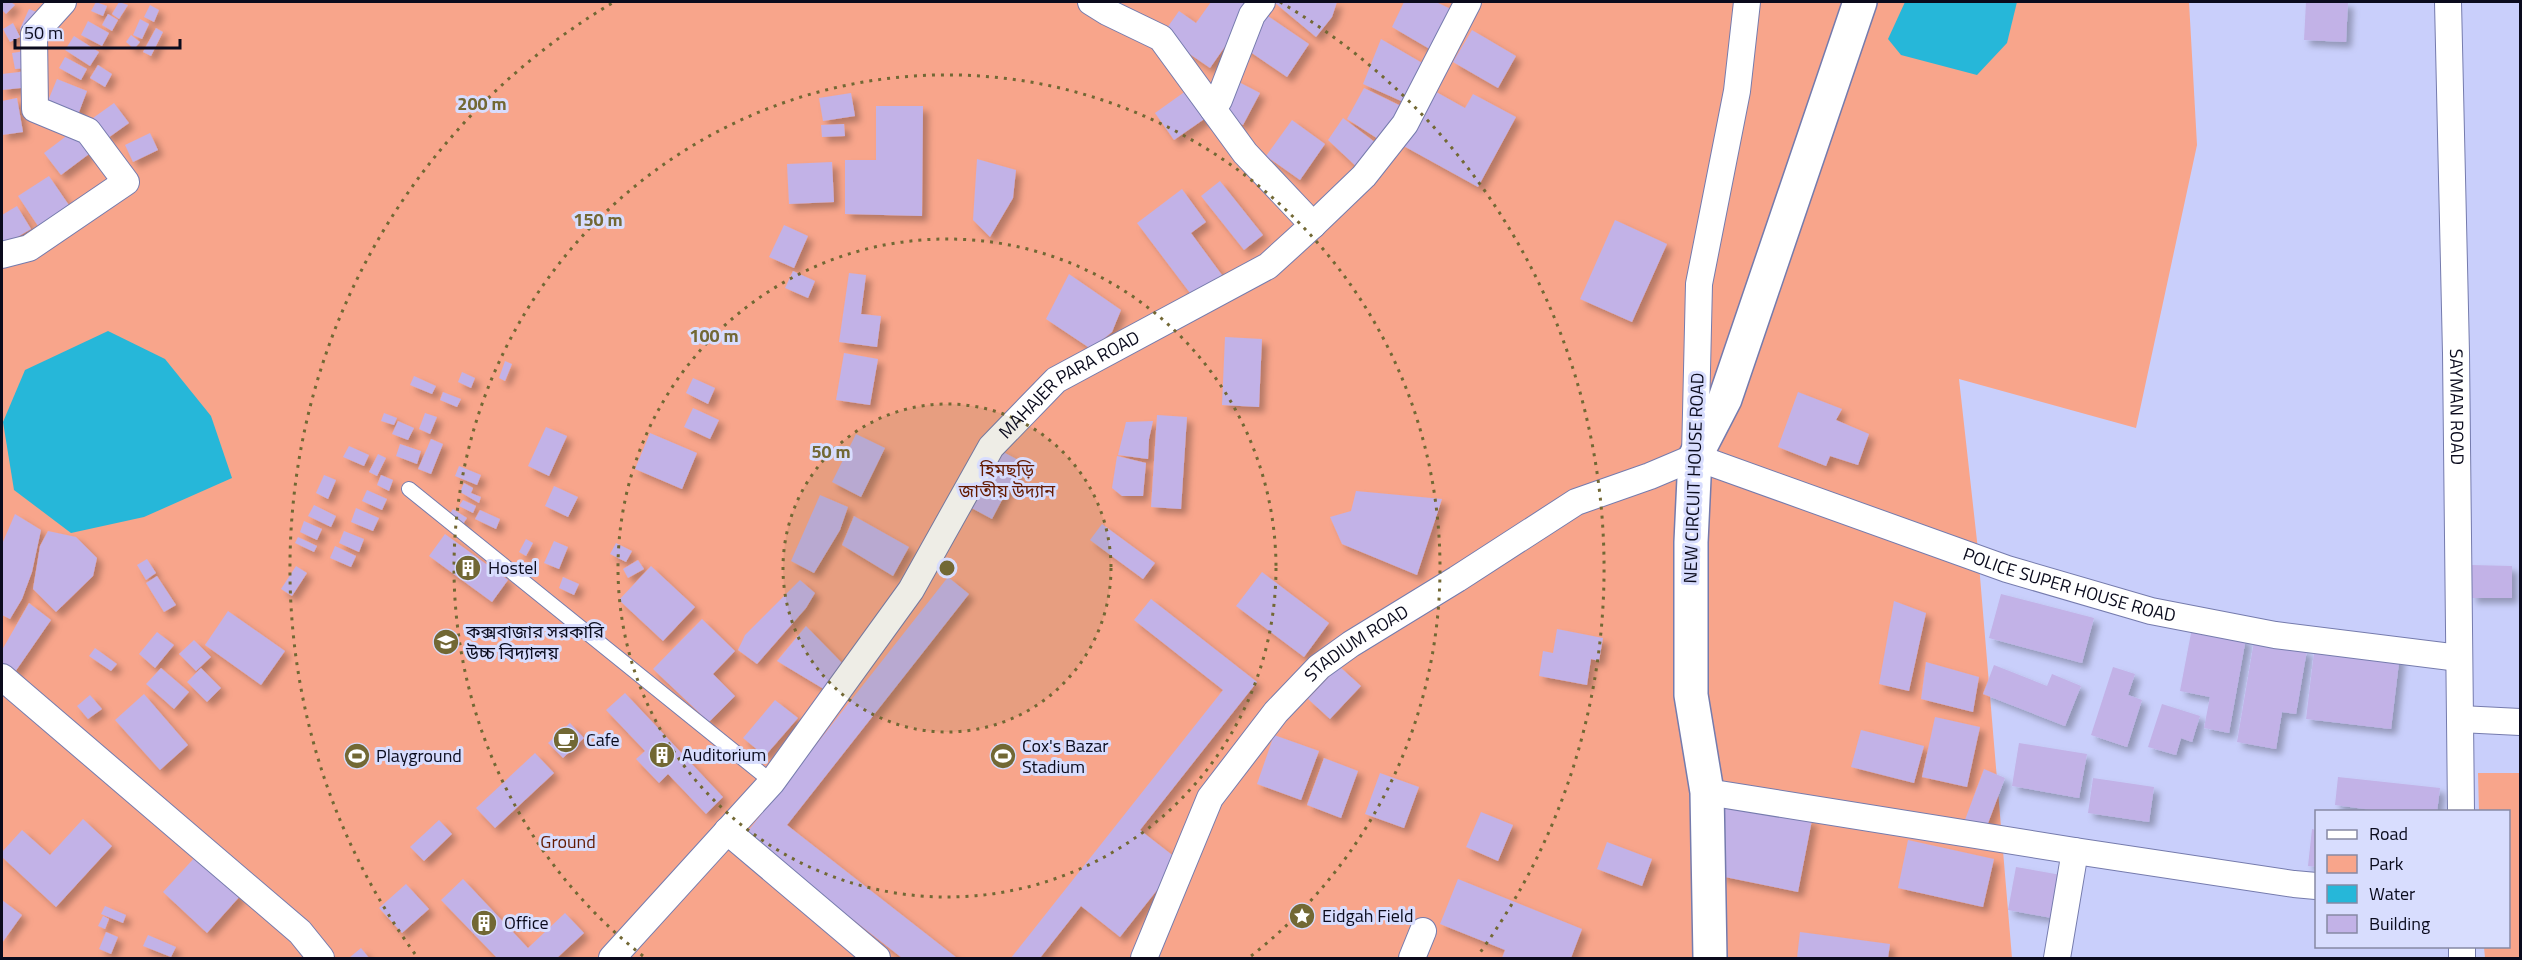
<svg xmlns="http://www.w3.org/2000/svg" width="2522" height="960" font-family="'Titillium Web','Noto Sans Bengali',sans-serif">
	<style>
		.green { fill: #f8a58b }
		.water { fill: #26b7d9 }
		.building { fill: #c2b2e7; filter: url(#shadow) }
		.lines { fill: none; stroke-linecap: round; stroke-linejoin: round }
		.service-casing { stroke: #757bad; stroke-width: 16 }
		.minor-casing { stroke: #757bad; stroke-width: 28 }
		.tertiary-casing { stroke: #757bad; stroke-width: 36 }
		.service { stroke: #fff; stroke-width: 14 }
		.minor { stroke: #fff; stroke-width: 26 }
		.tertiary { stroke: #fff; stroke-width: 33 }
		.ring { fill: none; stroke: #726834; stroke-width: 3; stroke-dasharray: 3 6 }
		.labels { text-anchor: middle; stroke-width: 6; stroke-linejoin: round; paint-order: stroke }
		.street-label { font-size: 18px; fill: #0a0b1d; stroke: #d8ddfe }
		.park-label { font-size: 18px; fill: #631a00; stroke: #d8ddfe }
		.poi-label { font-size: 18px; fill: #0a0b1d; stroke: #d8ddfe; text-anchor: start }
		.centre { fill: #726834; stroke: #d8ddfe; stroke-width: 3 }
		.ring-label { font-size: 18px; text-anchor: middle; font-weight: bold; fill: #726834; stroke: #d8ddfe; stroke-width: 6; stroke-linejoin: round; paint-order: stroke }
	</style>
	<defs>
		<filter id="shadow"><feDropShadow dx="5.5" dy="5.5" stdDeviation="3" flood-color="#0004"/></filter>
	</defs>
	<rect width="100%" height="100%" fill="#c9cffb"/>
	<g class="green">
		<path d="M2,2H2189L2197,145L2136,428L1959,379L1977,541L2012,958H2Z"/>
		<path d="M2478,773H2520V958H2485L2484,947L2508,946V812L2479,811Z"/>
	</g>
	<g class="water">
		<path d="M1905,2H2017L2007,43L1977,75L1901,55L1888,39Z"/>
		<path d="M108,331L165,359L211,416L232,478L144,517L71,533L14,490L3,422L25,370Z"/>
	</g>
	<g class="building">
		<path d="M2,2H11L15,5L6,14L2,10Z"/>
		<path d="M96,2L107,6L103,16L91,11Z"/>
		<path d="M119,2L128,5L119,19L112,14Z"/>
		<path d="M1211,2H1256L1210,68L1162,35L1179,11L1196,23Z"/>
		<path d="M1276,2H1337L1332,17L1316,37L1275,3Z"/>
		<path d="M1404,2H1436L1451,9L1433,51L1392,27Z"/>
		<path d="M2306,2H2348L2346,42L2304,40Z"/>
		<path d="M150,5L159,10L154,22L144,17Z"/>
		<path d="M29,9L39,13L30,33L20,29Z"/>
		<path d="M108,14L118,20L112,31L102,25Z"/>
		<path d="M1265,14L1309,44L1287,77L1243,47Z"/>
		<path d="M140,19L149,24L142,39L133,35Z"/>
		<path d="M88,21L109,33L102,46L81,35Z"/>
		<path d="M13,23L20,37L10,42L3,29Z"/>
		<path d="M156,28L163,32L151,56L143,52Z"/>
		<path d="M1472,30L1516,56L1498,88L1453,62Z"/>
		<path d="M131,35L140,42L134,49L126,42Z"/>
		<path d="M74,36L99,52L90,66L65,50Z"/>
		<path d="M1381,39L1424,64L1410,105L1363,84Z"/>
		<path d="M25,51L28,68L15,69L12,53Z"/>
		<path d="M65,57L87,69L81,80L59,68Z"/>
		<path d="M98,65L112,74L105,87L90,78Z"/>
		<path d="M28,71L30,87L2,90V74Z"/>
		<path d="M57,79L87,91L76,120L45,108Z"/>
		<path d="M1233,79L1260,93L1243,125L1216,111Z"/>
		<path d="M1190,88L1210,115L1174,140L1155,113Z"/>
		<path d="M1364,88L1405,108L1386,144L1347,119Z"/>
		<path d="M1431,89L1465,108L1473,94L1516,117L1478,187L1400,144Z"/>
		<path d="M851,93L855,116L823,121L819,98Z"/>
		<path d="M17,98L23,132L2,135V101Z"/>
		<path d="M114,103L129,123L108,138L93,118Z"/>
		<path d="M876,106H923L922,216L845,214V160H876Z"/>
		<path d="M1343,118L1380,146L1361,171L1328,140Z"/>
		<path d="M1292,120L1325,144L1300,180L1266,156Z"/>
		<path d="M844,124L845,136L822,137L821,125Z"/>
		<path d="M73,131L89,154L61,175L44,153Z"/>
		<path d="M150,133L158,150L133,162L125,145Z"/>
		<path d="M977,159L1016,170L1013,198L990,237L973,220Z"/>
		<path d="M832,162L834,202L789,204L787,164Z"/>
		<path d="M49,176L73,211L42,232L18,196Z"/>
		<path d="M1220,181L1263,235L1244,250L1201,196Z"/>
		<path d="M1182,189L1206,222L1191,233L1222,275L1193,297L1137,223Z"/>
		<path d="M17,206L31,229L4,245L2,241V215Z"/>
		<path d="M1615,220L1667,244L1632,322L1580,299Z"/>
		<path d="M784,225L808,236L794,268L769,257Z"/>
		<path d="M793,271L815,281L808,298L785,288Z"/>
		<path d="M849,273L866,275L861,314L881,316L877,347L839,342Z"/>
		<path d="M1069,274L1121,310L1112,332L1091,349L1046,319Z"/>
		<path d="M1225,337L1262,339L1259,407L1222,405Z"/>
		<path d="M844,353L878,359L870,405L836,400Z"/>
		<path d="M505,361L512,364L505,381L499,378Z"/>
		<path d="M462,372L475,378L471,388L458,382Z"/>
		<path d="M414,376L436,386L432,394L410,385Z"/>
		<path d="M693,378L715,388L708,404L686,393Z"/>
		<path d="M443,392L461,399L457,407L440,400Z"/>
		<path d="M1798,392L1842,409L1836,420L1869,434L1858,465L1830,456L1826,466L1778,447Z"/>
		<path d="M693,408L719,420L710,439L684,427Z"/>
		<path d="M384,413L397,418L394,425L381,421Z"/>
		<path d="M425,413L437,417L430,434L419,429Z"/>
		<path d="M1157,415L1187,417L1181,509L1151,507Z"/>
		<path d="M398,421L414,428L408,440L392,434Z"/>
		<path d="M1153,421L1149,439L1148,459L1118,455L1126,422Z"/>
		<path d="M546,427L567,436L549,476L528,466Z"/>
		<path d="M650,433L697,453L682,489L635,469Z"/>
		<path d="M856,434L885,448L861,497L832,482Z"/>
		<path d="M431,439L443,444L431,474L418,469Z"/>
		<path d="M400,444L421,451L417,464L396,456Z"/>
		<path d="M349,446L369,455L364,466L343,457Z"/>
		<path d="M994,447L1022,462L992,519L964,504Z"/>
		<path d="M378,454L386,458L377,476L369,472Z"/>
		<path d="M1117,456L1146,463L1143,496H1122L1112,488Z"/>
		<path d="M459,466L481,475L477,485L455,476Z"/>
		<path d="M324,475L336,480L328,499L316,493Z"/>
		<path d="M381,475L393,480L389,491L377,485Z"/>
		<path d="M464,483L473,488L471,493L481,497L479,503L460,492Z"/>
		<path d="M554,486L578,497L568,517L545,506Z"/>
		<path d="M367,490L387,499L382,510L362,501Z"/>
		<path d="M1356,491L1442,499L1417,575L1342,544L1330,517L1351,511Z"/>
		<path d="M820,495L848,507L840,530L814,573L791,561Z"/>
		<path d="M463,500L476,506L473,513L459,506Z"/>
		<path d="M314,505L336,516L331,527L308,516Z"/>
		<path d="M356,508L379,518L373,531L351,522Z"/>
		<path d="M453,509L467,518L463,524L449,515Z"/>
		<path d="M480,510L500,519L496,529L475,519Z"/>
		<path d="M15,514L41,530L32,572L22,599L10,619L2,615V544Z"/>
		<path d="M854,516L909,547L893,576L842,545Z"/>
		<path d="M304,521L322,529L317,540L300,532Z"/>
		<path d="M1102,524L1155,563L1143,579L1090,540Z"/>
		<path d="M48,531L76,537L97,558L93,576L56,612L33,589L40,546Z"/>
		<path d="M344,531L364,539L359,552L339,543Z"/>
		<path d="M445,534L508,580L492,602L429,556Z"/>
		<path d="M298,537L317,546L314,552L295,543Z"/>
		<path d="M526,539L533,543L526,556L519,552Z"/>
		<path d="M554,541L568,547L559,569L544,563Z"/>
		<path d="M616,543L632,551L626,562L610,554Z"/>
		<path d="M335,546L356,556L351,567L330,558Z"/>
		<path d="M147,559L156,573L146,580L137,565Z"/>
		<path d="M638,560L644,569L628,578L623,569Z"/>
		<path d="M2471,565L2512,566V598H2471Z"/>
		<path d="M296,566L307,573L292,596L281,589Z"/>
		<path d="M651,566L695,607L663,641L619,600Z"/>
		<path d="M1262,572L1329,623L1304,657L1236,606Z"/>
		<path d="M157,576L176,605L164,612L146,583Z"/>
		<path d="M563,577L579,584L574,595L559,588Z"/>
		<path d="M948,577L969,594L787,825L957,958H902L745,835Z"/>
		<path d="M800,580L815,593L806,608L757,664L738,650L745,635Z"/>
		<path d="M2001,594L2094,618L2082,663L1989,638Z"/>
		<path d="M1151,599L1257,682L1140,830L1180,861L1120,937L1081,906L1040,958H1011L1223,690L1134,620Z"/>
		<path d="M1894,601L1926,613L1909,691L1879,684Z"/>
		<path d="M29,603L51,620L15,672L2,664V650Z"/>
		<path d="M228,611L285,651L261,685L205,645Z"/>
		<path d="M702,619L735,651L713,674L735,696L709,722L653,669Z"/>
		<path d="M806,626L844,665L827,691L777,661Z"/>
		<path d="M2192,628L2246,638L2229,733L2204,728L2210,697L2180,691Z"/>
		<path d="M1557,629L1603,638L1599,661L1591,659L1587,685L1539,676L1543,651L1553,653Z"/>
		<path d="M157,632L174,645L155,668L139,654Z"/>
		<path d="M194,640L211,657L196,671L179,654Z"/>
		<path d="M2254,641L2307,650L2296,714L2282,712L2276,749L2237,742Z"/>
		<path d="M2315,644L2400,654L2391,729L2306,719Z"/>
		<path d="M95,648L117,664L111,671L89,656Z"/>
		<path d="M1926,662L1979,677L1973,712L1921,699Z"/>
		<path d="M1994,665L2047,686L2052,674L2081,686L2065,726L1983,694Z"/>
		<path d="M1339,666L1361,686L1330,719L1308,699Z"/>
		<path d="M2113,667L2135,674L2128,695L2142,700L2127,747L2091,735Z"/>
		<path d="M161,668L189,692L174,709L146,684Z"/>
		<path d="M201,668L221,688L207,702L187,682Z"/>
		<path d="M625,693L723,797L706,814L668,774L659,783L636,759L645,751L606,710Z"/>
		<path d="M144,694L188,745L160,770L115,720Z"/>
		<path d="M90,695L102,709L88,719L77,706Z"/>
		<path d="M775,700L798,718L765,756L743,738Z"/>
		<path d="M2162,704L2200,716L2192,742L2181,738L2176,755L2148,747Z"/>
		<path d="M1935,717L1980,727L1967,787L1922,777Z"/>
		<path d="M570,723L584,738L563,758L548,743Z"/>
		<path d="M1861,730L1924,746L1914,783L1851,767Z"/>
		<path d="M1274,735L1319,751L1301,800L1257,784Z"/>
		<path d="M2019,743L2087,754L2079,798L2012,786Z"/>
		<path d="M535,753L554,773L495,828L476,808Z"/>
		<path d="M1324,758L1358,771L1341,818L1307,805Z"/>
		<path d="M1984,769L2005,778L1984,834L1963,825Z"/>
		<path d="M1380,773L1419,787L1404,828L1365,814Z"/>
		<path d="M2338,777L2440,788L2437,812H2387L2335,805Z"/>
		<path d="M2093,778L2154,787L2149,822L2088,813Z"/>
		<path d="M1725,803L1812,820L1798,892L1720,876L1726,846L1717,844Z"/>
		<path d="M1481,812L1513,825L1498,861L1466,847Z"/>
		<path d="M83,819L112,846L56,907L2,857V852L22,830L50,855Z"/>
		<path d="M439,820L452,834L424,861L410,847Z"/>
		<path d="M2312,829L2316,830V867L2308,866Z"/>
		<path d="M1908,840L1994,859L1983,907L1898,888Z"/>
		<path d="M1607,842L1652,859L1642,886L1597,869Z"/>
		<path d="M197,855L241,895L207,933L163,892Z"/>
		<path d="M2016,867L2061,875L2052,918L2008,910Z"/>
		<path d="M463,879L528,948L565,913L584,933L557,958H497L441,900Z"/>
		<path d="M1458,879L1582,929L1571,958H1502L1505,950L1440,924Z"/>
		<path d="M406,884L429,909L402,933L379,908Z"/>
		<path d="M2,900L22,915L2,943Z"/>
		<path d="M105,906L126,915L123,923L101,914Z"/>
		<path d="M103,916L109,919L105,929L98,926Z"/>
		<path d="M106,932L118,937L111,954L99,949Z"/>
		<path d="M1800,932L1890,944L1888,958H1797Z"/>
		<path d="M148,935L176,947L171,957L143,946Z"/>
		<path d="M361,948L369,958H349Z"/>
	</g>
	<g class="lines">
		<g class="service-casing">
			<path id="service" d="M409,489L772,782"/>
		</g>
		<g class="minor-casing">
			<g id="minor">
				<path d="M1091,2L1107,12L1161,38L1245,153L1313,225"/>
				<path id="s1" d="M2448,2L2456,353L2461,812"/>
				<path d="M1213,109L1219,100L1252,15L1262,2"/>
				<path d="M2,255L29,248L126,182L88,131L35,109L34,34L63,2"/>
				<path d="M1695,456L1699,284L1737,91L1747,2"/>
				<path id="s2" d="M1695,457L2007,569L2151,611L2275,635L2459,658"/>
				<path d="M2,677L300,932L321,958"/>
				<path d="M2460,719L2520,722"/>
				<path d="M1707,792L2075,851L2057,958"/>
				<path d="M727,831L877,958"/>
				<path d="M2075,851L2294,884L2316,886"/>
				<path id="s3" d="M612,958L772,782L911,590L991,447L1056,380L1268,266L1313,225L1364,176L1405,124L1468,2"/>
				<path id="s4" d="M1144,958L1210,798L1276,712L1319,667L1351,644L1457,579L1576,502L1650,476L1695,457"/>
				<path d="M1412,958L1423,931"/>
				<path d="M2462,958V946"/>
			</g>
		</g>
		<g class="tertiary-casing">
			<path id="tertiary" d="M1710,958L1707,792L1691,695V542L1695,457L1725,399L1860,2"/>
		</g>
		<use href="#service" class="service"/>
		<use href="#minor" class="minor"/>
		<use href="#tertiary" class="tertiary"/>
	</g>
	<circle cx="947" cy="568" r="164" fill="#726834" fill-opacity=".12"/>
	<g class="ring">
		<circle cx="947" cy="568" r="164"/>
		<circle cx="947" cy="568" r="329"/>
		<path d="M643 956A493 493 0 1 1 1251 956"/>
		<path d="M415 954A657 657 0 0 1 614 2M1280 2A657 657 0 0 1 1479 954"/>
	</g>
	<defs>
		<g id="building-disc" transform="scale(1.35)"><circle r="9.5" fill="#726834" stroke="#d8ddfe"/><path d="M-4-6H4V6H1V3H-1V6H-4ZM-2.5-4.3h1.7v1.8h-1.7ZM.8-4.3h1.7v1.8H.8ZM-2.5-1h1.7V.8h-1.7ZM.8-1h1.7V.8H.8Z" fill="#fff"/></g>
		<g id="school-disc" transform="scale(1.35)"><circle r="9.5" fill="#726834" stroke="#d8ddfe"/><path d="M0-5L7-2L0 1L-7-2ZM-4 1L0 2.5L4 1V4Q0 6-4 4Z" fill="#fff"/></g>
		<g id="cafe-disc" transform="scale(1.35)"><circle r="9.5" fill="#726834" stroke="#d8ddfe"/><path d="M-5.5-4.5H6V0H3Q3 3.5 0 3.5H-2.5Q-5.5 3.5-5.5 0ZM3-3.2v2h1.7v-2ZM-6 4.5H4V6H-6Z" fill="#fff"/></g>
		<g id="stadium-disc" transform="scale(1.35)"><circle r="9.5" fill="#726834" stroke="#d8ddfe"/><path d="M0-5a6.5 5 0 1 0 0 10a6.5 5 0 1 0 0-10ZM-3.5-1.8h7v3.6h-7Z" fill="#fff"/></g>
		<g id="sight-disc" transform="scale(1.35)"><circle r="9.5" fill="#726834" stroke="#d8ddfe"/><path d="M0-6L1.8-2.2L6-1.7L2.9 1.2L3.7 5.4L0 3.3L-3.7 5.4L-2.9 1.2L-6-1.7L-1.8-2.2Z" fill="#fff"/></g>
	</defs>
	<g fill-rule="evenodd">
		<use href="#building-disc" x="468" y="568"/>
		<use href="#school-disc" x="446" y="642"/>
		<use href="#cafe-disc" x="566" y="740"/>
		<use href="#building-disc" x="662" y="755"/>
		<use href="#stadium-disc" x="357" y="756"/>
		<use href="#stadium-disc" x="1003" y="756"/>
		<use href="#sight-disc" x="1302" y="916"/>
		<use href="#building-disc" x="484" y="923"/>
	</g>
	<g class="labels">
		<g class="street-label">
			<text dy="6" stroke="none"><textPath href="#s3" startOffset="740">MAHAJER PARA ROAD</textPath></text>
			<text dy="6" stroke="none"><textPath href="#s1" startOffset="405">SAYMAN ROAD</textPath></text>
			<text transform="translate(1694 478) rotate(-88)" y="6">NEW CIRCUIT HOUSE ROAD</text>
			<text dy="6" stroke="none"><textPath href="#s2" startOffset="396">POLICE SUPER HOUSE ROAD</textPath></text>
			<text dy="6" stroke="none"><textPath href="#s4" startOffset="388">STADIUM ROAD</textPath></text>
		</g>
		<g class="park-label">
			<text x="1007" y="476">হিমছড়ি<tspan x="1007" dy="21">জাতীয় উদ্যান</tspan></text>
			<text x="568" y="848">Ground</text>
		</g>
		<g class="poi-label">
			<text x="488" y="574">Hostel</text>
			<text x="466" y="638">কক্সবাজার সরকারি<tspan x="466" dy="21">উচ্চ বিদ্যালয়</tspan></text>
			<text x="586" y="746">Cafe</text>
			<text x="1022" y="752">Cox's Bazar<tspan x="1022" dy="21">Stadium</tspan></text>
			<text x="682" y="761">Auditorium</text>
			<text x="376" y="762">Playground</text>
			<text x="1322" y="922">Eidgah Field</text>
			<text x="504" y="929">Office</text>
		</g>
	</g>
	<circle cx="947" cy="568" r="9" class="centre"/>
	<g class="ring-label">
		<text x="482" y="110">200 m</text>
		<text x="598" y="226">150 m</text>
		<text x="714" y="342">100 m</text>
		<text x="831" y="458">50 m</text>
	</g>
	<rect width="2522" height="960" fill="none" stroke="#0a0b1d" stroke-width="6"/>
	<rect x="2315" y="810" width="195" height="138" fill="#d8ddfe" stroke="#8689a4" stroke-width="1.5"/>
	<rect x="2327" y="830" width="30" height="9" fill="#ffffff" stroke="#8689a4" stroke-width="1.5"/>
	<text x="2369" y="840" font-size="18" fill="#0a0b1d">Road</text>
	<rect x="2327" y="855" width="30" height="18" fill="#f8a58b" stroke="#8689a4" stroke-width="1.5"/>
	<text x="2369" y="870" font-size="18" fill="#0a0b1d">Park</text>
	<rect x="2327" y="885" width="30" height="18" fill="#26b7d9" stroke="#8689a4" stroke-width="1.5"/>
	<text x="2369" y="900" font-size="18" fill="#0a0b1d">Water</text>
	<rect x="2327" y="915" width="30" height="18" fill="#c2b2e7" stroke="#8689a4" stroke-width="1.5"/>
	<text x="2369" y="930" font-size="18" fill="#0a0b1d">Building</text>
	<path d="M15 39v9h165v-9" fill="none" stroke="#0a0b1d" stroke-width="3"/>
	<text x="24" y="39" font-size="18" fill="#0a0b1d" stroke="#d8ddfe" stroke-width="4.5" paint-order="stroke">50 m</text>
</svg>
